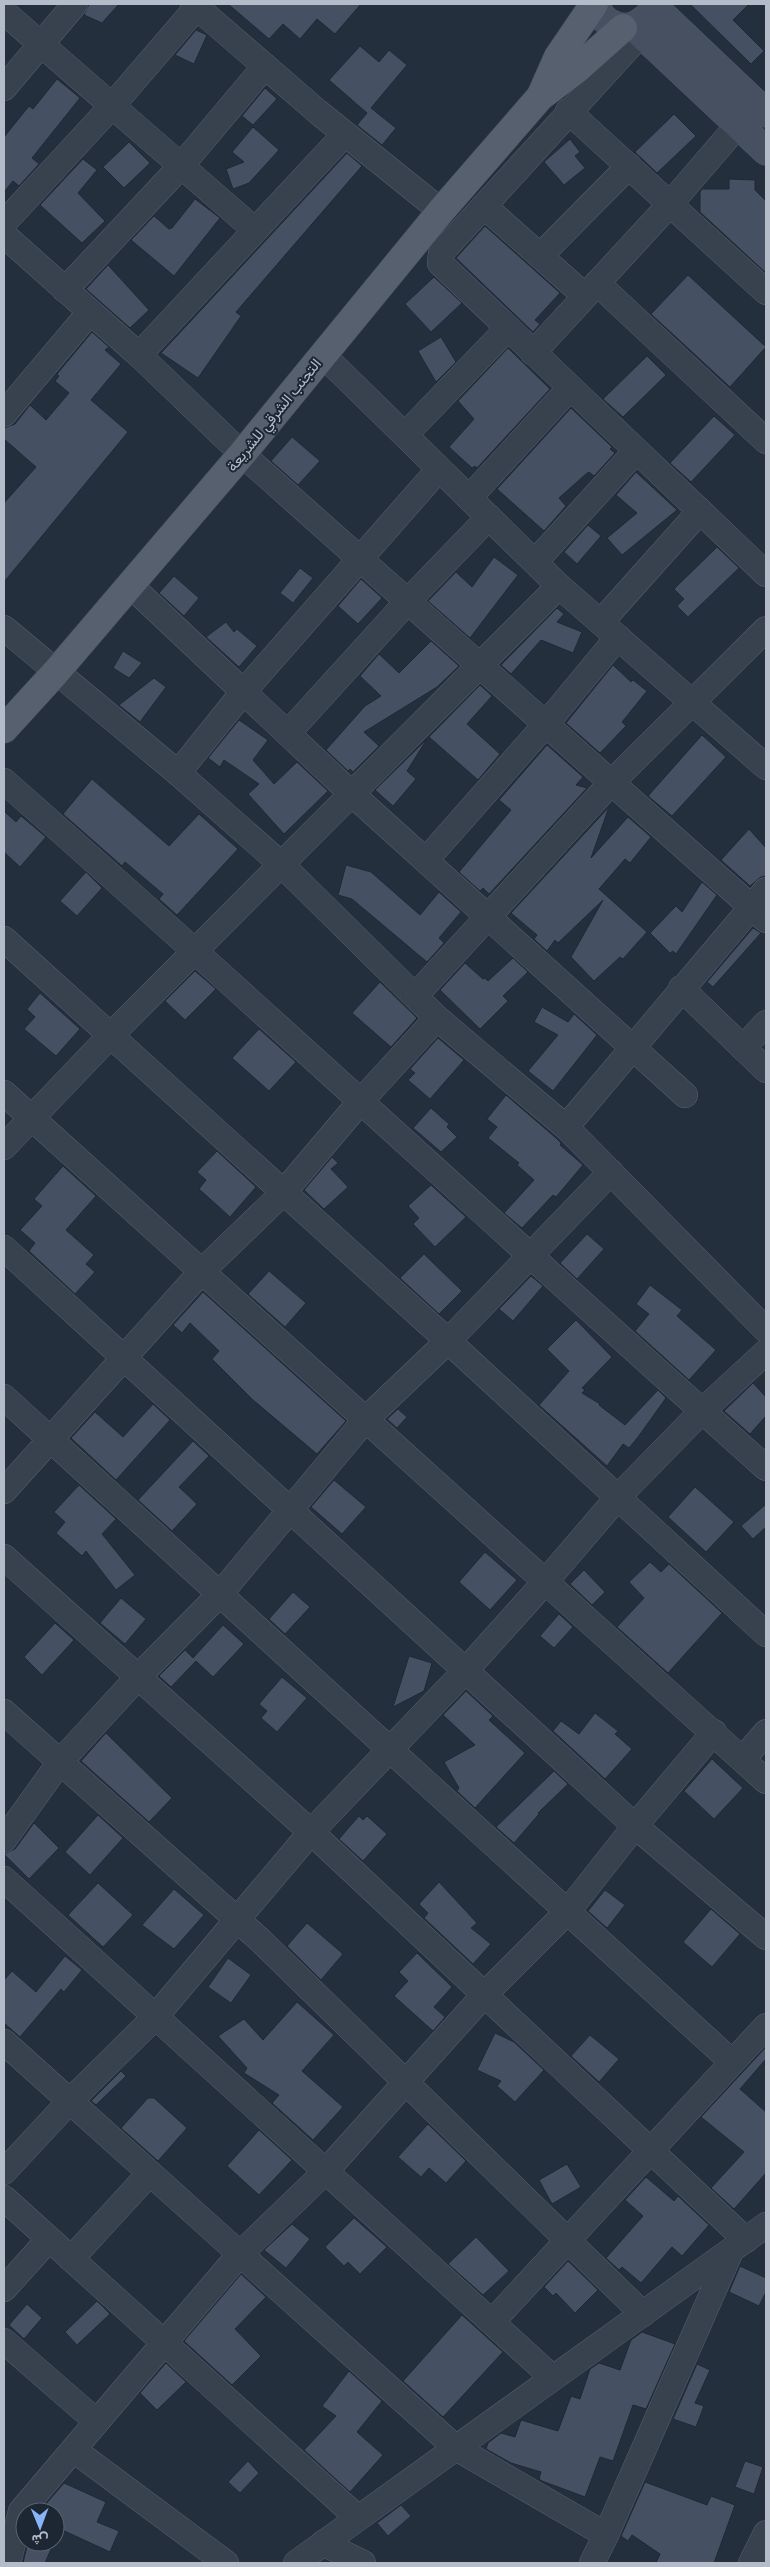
<svg xmlns="http://www.w3.org/2000/svg" width="770" height="2567" font-family="'IBM Plex Sans',Vazirmatn,sans-serif">
	<style>
		.building { fill: #455162; stroke: #1f2835 }
		.lines { fill: none; stroke-linecap: round; stroke-linejoin: round }
		.minor-casing { stroke: #565f6c; stroke-width: 26 }
		.secondary-casing { stroke: #565f6c; stroke-width: 29 }
		.primary-casing { stroke: #414a57; stroke-width: 29 }
		.minor { stroke: #38414e; stroke-width: 25 }
		.secondary { stroke: #465061; stroke-width: 28 }
		.primary { stroke: #56606e; stroke-width: 28 }
		.labels { text-anchor: middle; stroke-width: 4; stroke-linejoin: round; paint-order: stroke }
		.street-label { font-size: 15px; fill: #b4bcc9; stroke: #1d2633 }
	</style>
	<rect width="100%" height="100%" fill="#242f3e"/>
	<g class="building">
		<path d="M89,4H119L102,23L84,15Z"/>
		<path d="M228,4H361L335,34L317,19L300,39L283,24L269,39Z"/>
		<path d="M690,4H749L733,20L764,51L751,64Z"/>
		<path d="M196,30L207,35L194,64L175,55Z"/>
		<path d="M360,46L379,62L389,50L407,65L371,108L396,128L382,145L357,125L367,113L329,80Z"/>
		<path d="M57,79L80,98L32,158L39,164L19,186L13,181L4,192V137L29,106L33,109Z"/>
		<path d="M265,88L277,99L253,125L242,116Z"/>
		<path d="M674,114L696,136L657,173L635,152Z"/>
		<path d="M253,127L279,150L249,183L233,189L226,169L244,162L232,152Z"/>
		<path d="M570,139L580,152L575,156L585,168L564,185L544,162Z"/>
		<path d="M129,142L150,163L124,188L103,167Z"/>
		<path d="M347,153L362,166L236,312L241,316L198,378L161,353Z"/>
		<path d="M83,159L97,170L78,193L105,221L82,243L40,205Z"/>
		<path d="M729,179L755,180V190L766,201V273L700,212V192L702,189H729Z"/>
		<path d="M195,199L220,218L174,276L131,240L154,216L169,229L172,228Z"/>
		<path d="M485,226L560,293L535,320L540,324L533,332L456,258Z"/>
		<path d="M108,265L149,310L130,328L86,289Z"/>
		<path d="M688,275L766,347L730,387L651,314Z"/>
		<path d="M434,277L462,303L431,332L405,304Z"/>
		<path d="M92,332L109,347L105,350L121,364L91,400L128,432L4,582V503L36,467L4,439V428L15,424L30,405L46,420L69,393L55,381L59,376L57,374Z"/>
		<path d="M441,337L456,362L436,382L418,351Z"/>
		<path d="M508,348L550,389L477,468L475,466L472,468L449,447L474,419L458,401Z"/>
		<path d="M647,356L666,375L623,417L603,399Z"/>
		<path d="M571,408L612,447L610,449L615,453L594,476L589,472L586,474L559,498L566,506L544,531L497,489Z"/>
		<path d="M714,416L735,435L691,482L670,463Z"/>
		<path d="M292,437L320,461L298,485L271,461Z"/>
		<path d="M636,472L677,510L622,555L607,538L637,513L616,495Z"/>
		<path d="M588,525L601,536L577,564L564,552Z"/>
		<path d="M717,547L739,568L688,617L677,606L684,599L674,589Z"/>
		<path d="M494,557L518,575L470,638L428,601L456,572L472,587Z"/>
		<path d="M300,568L313,578L293,603L280,593Z"/>
		<path d="M174,576L199,598L184,616L159,593Z"/>
		<path d="M361,579L382,598L358,624L338,606Z"/>
		<path d="M557,608L564,614L557,622L582,632L573,653L541,640L511,674L501,665Z"/>
		<path d="M226,622L234,632L237,629L257,646L239,667L206,637Z"/>
		<path d="M431,641L459,666L437,687L364,732L379,746L353,772L350,769L348,771L326,750L365,706L381,696L360,676L379,654L399,673Z"/>
		<path d="M123,651L142,663L129,678L113,668Z"/>
		<path d="M613,665L631,682L633,680L647,691L622,722L626,726L600,753L566,723Z"/>
		<path d="M154,678L166,687L140,722L119,705Z"/>
		<path d="M480,685L492,696L467,724L500,754L478,780L429,737Z"/>
		<path d="M239,720L268,740L253,760L274,784L297,762L328,791L284,834L248,794L259,784L224,760L220,767L208,758Z"/>
		<path d="M702,735L726,757L672,816L648,796Z"/>
		<path d="M427,739L407,771L416,779L393,806L375,790Z"/>
		<path d="M547,745L583,777L576,785L587,788L489,894L483,888L480,891L459,872L511,810L499,800Z"/>
		<path d="M92,779L169,846L199,814L238,849L177,915L159,899L163,894L125,862L122,866L63,814Z"/>
		<path d="M609,807L591,858L628,817L651,837L630,863L625,859L599,889L647,932L623,959L620,957L594,981L571,957L603,900L558,943L555,940L547,951L534,939L537,935L511,913Z"/>
		<path d="M4,811L16,822L21,816L46,837L20,867L4,852Z"/>
		<path d="M749,829L766,848V876L761,877L750,886L721,860Z"/>
		<path d="M346,865L371,872L420,915L439,892L461,912L439,938L444,943L427,962L352,899L338,895Z"/>
		<path d="M86,872L102,888L77,916L60,901Z"/>
		<path d="M702,882L717,895L676,954L673,951L670,953L650,933L676,906L682,912Z"/>
		<path d="M753,928L761,933L713,987L707,982Z"/>
		<path d="M513,958L528,972L503,996L508,1001L480,1029L440,990L465,963L483,979L485,978L488,981Z"/>
		<path d="M195,971L216,989L185,1020L165,1001Z"/>
		<path d="M380,982L417,1018L391,1047L352,1013Z"/>
		<path d="M40,993L80,1029L56,1056L24,1029L35,1017L27,1009Z"/>
		<path d="M542,1007L568,1022L574,1014L597,1035L553,1091L528,1071L558,1035L534,1022Z"/>
		<path d="M259,1029L296,1062L269,1091L232,1058Z"/>
		<path d="M438,1038L464,1060L430,1099L408,1080L415,1073L410,1069Z"/>
		<path d="M506,1095L556,1138L561,1143L560,1145L583,1165L556,1197L553,1195L522,1228L504,1213L534,1180L517,1165L519,1163L488,1138L497,1127L487,1119Z"/>
		<path d="M431,1108L449,1124L447,1127L457,1137L441,1152L413,1128Z"/>
		<path d="M217,1151L256,1187L230,1217L199,1189L206,1180L197,1172Z"/>
		<path d="M332,1157L338,1163L331,1169L348,1187L324,1209L304,1190Z"/>
		<path d="M63,1166L96,1196L66,1230L94,1255L86,1264L95,1272L75,1294L29,1251L35,1243L20,1230L42,1206L34,1199Z"/>
		<path d="M431,1185L466,1217L435,1247L413,1224L419,1218L408,1206Z"/>
		<path d="M587,1234L604,1249L577,1279L560,1263Z"/>
		<path d="M424,1254L462,1291L439,1314L400,1278Z"/>
		<path d="M269,1271L306,1303L285,1327L248,1294Z"/>
		<path d="M531,1276L543,1286L513,1321L499,1309Z"/>
		<path d="M650,1285L682,1310L677,1316L716,1350L689,1380L635,1331L649,1314L636,1304Z"/>
		<path d="M203,1292L346,1421L317,1454L253,1400L212,1359L219,1351L190,1323L182,1333L173,1325Z"/>
		<path d="M576,1320L612,1357L582,1388L585,1390L582,1393L600,1404L599,1405L625,1425L658,1390L666,1398L638,1437L629,1448L623,1444L607,1466L539,1405L569,1371L547,1349Z"/>
		<path d="M753,1383L766,1397V1416L750,1434L724,1411Z"/>
		<path d="M153,1404L170,1420L116,1480L71,1438L95,1412L123,1437Z"/>
		<path d="M398,1409L407,1417L397,1428L387,1419Z"/>
		<path d="M193,1441L209,1456L179,1487L197,1504L172,1531L138,1500Z"/>
		<path d="M334,1480L366,1507L342,1534L311,1507Z"/>
		<path d="M79,1485L116,1519L102,1534L135,1575L116,1590L86,1551L82,1556L56,1533L65,1522L54,1512Z"/>
		<path d="M695,1487L734,1522L706,1552L668,1517Z"/>
		<path d="M766,1504V1527L753,1539L741,1526Z"/>
		<path d="M485,1552L517,1580L490,1610L459,1582Z"/>
		<path d="M650,1562L661,1572L669,1564L722,1613L668,1673L617,1627L644,1598L629,1582Z"/>
		<path d="M584,1570L605,1592L592,1605L570,1584Z"/>
		<path d="M293,1592L310,1607L285,1634L269,1619Z"/>
		<path d="M121,1598L146,1619L125,1644L100,1623Z"/>
		<path d="M559,1614L573,1627L554,1648L540,1636Z"/>
		<path d="M55,1623L74,1640L42,1675L24,1657Z"/>
		<path d="M223,1625L244,1644L213,1677L196,1661L171,1687L159,1676L185,1650L193,1658Z"/>
		<path d="M409,1656L432,1663L424,1691L393,1707Z"/>
		<path d="M282,1677L307,1698L277,1732L261,1718L267,1711L259,1704Z"/>
		<path d="M466,1691L493,1716L489,1720L525,1753L475,1808L457,1791L459,1788L444,1762L475,1745L443,1715Z"/>
		<path d="M595,1713L618,1731L615,1734L632,1749L605,1779L553,1731L561,1721L579,1734Z"/>
		<path d="M106,1733L172,1798L149,1822L81,1761Z"/>
		<path d="M712,1759L743,1788L714,1819L684,1791Z"/>
		<path d="M554,1771L568,1784L538,1813L539,1814L514,1843L496,1827Z"/>
		<path d="M98,1815L123,1838L90,1875L65,1852Z"/>
		<path d="M359,1816L363,1820L367,1816L387,1834L363,1861L339,1839Z"/>
		<path d="M34,1823L59,1848L29,1879L4,1854L15,1849Z"/>
		<path d="M439,1882L477,1923L471,1928L491,1944L473,1964L424,1918L428,1913L419,1904Z"/>
		<path d="M98,1883L133,1915L103,1947L68,1915Z"/>
		<path d="M174,1889L204,1915L174,1949L142,1925Z"/>
		<path d="M605,1890L625,1905L607,1928L588,1911Z"/>
		<path d="M711,1909L740,1934L712,1967L683,1942Z"/>
		<path d="M307,1923L343,1954L321,1980L287,1946Z"/>
		<path d="M417,1953L452,1987L434,2007L445,2017L433,2031L394,1996L408,1981L399,1972Z"/>
		<path d="M65,1956L82,1970L64,1992L61,1989L20,2037L4,2023V1980L12,1971L36,1992Z"/>
		<path d="M228,1958L251,1975L231,2003L208,1987Z"/>
		<path d="M297,2002L334,2035L302,2071L343,2107L313,2140L272,2103L279,2095L244,2073L247,2068L218,2036L244,2019L263,2040Z"/>
		<path d="M495,2033L514,2042L544,2070L515,2102L497,2086L501,2081L477,2070Z"/>
		<path d="M590,2035L619,2059L599,2082L571,2056Z"/>
		<path d="M766,2047V2059L740,2089L766,2112V2173L734,2209L711,2188L744,2152L701,2117Z"/>
		<path d="M121,2071L126,2076L96,2105L91,2101Z"/>
		<path d="M148,2098H154L187,2128L158,2161L121,2128Z"/>
		<path d="M428,2124L466,2161L446,2183L429,2168L421,2177L398,2157Z"/>
		<path d="M259,2130L292,2160L259,2195L227,2166Z"/>
		<path d="M567,2164L581,2187L552,2204L539,2180Z"/>
		<path d="M646,2177L674,2201L678,2196L709,2225L682,2256L672,2247L641,2283L622,2267L619,2270L606,2258L643,2216L625,2200Z"/>
		<path d="M354,2218L387,2247L360,2274L348,2262L344,2266L325,2247Z"/>
		<path d="M292,2224L310,2239L286,2268L264,2250Z"/>
		<path d="M476,2237L509,2271L483,2295L448,2264Z"/>
		<path d="M568,2261L598,2290L575,2313L556,2293L553,2296L544,2287Z"/>
		<path d="M740,2266L766,2278V2292L759,2306L729,2292Z"/>
		<path d="M241,2274L266,2297L235,2329L261,2356L232,2385L184,2341Z"/>
		<path d="M97,2301L110,2314L77,2345L65,2332Z"/>
		<path d="M27,2304L42,2318L24,2339L9,2325Z"/>
		<path d="M462,2315L503,2352L443,2417L403,2381Z"/>
		<path d="M642,2332L675,2344L646,2409L633,2405L613,2461L600,2457L585,2497L542,2481L539,2479L541,2472L511,2463L486,2449L488,2443L501,2433L515,2437L521,2420L558,2431L571,2396L580,2399L590,2369L599,2363L620,2370L631,2340Z"/>
		<path d="M166,2363L186,2382L157,2410L140,2393Z"/>
		<path d="M697,2364L710,2370L695,2403L704,2406L696,2427L673,2419Z"/>
		<path d="M349,2371L382,2401L357,2432L383,2455L350,2492L304,2450L336,2416L322,2406Z"/>
		<path d="M248,2461L259,2473L240,2493L228,2482Z"/>
		<path d="M745,2461L763,2467L754,2494L735,2487Z"/>
		<path d="M645,2482L707,2505L711,2496L735,2505L714,2563H656L660,2554L632,2535L628,2541L621,2536Z"/>
		<path d="M64,2483L106,2502L97,2522L119,2531L110,2552L60,2529L55,2541V2512H39Z"/>
		<path d="M401,2505L411,2516L388,2536L377,2523Z"/>
		<path d="M28,2542H54L45,2563H23Z"/>
	</g>
	<g class="lines">
		<g class="minor-casing">
			<g id="minor">
				<path d="M193,4L318,112L441,211"/>
				<path d="M4,12L255,230"/>
				<path d="M641,34L441,253L440,263L766,574"/>
				<path d="M4,88L75,4"/>
				<path d="M568,111L766,292"/>
				<path d="M484,206L585,296"/>
				<path d="M4,223L112,106L197,7"/>
				<path d="M4,235L139,355L242,454L766,920"/>
				<path d="M540,256L629,166"/>
				<path d="M597,283L766,441"/>
				<path d="M65,290L181,166L265,66"/>
				<path d="M533,353L671,203L738,125"/>
				<path d="M139,355L345,134"/>
				<path d="M323,355L559,586L766,767"/>
				<path d="M4,414L90,312"/>
				<path d="M405,435L507,329"/>
				<path d="M469,498L570,388"/>
				<path d="M535,562L636,451"/>
				<path d="M130,585L352,794L685,1095"/>
				<path d="M601,622L700,511"/>
				<path d="M4,628L178,773L282,865L437,1018L566,1127L766,1330"/>
				<path d="M288,733L408,601L489,517"/>
				<path d="M178,773L244,691L439,469"/>
				<path d="M4,781C261,1007 511,1241 766,1468"/>
				<path d="M426,860L546,724L618,637"/>
				<path d="M4,939L448,1341L766,1634"/>
				<path d="M681,988L766,1070"/>
				<path d="M415,996L611,783L766,629"/>
				<path d="M743,1048L766,1023"/>
				<path d="M4,1093L766,1781"/>
				<path d="M566,1127L766,890"/>
				<path d="M4,1147L110,1036L559,586"/>
				<path d="M4,1248L635,1826L766,1937"/>
				<path d="M4,1397L732,2062"/>
				<path d="M4,1491L202,1271L283,1193L360,1102L437,1018"/>
				<path d="M4,1557L311,1832L746,2240"/>
				<path d="M4,1712L260,1940L643,2314"/>
				<path d="M743,1759L766,1732"/>
				<path d="M4,1840L60,1762L138,1677L220,1594L366,1419L448,1341L611,1172"/>
				<path d="M4,1879L553,2378"/>
				<path d="M4,2042L456,2448L606,2535"/>
				<path d="M4,2172L69,2102L156,2016L311,1832L466,1670L546,1581L618,1497L702,1411L766,1352"/>
				<path d="M4,2198L358,2518"/>
				<path d="M71,2259L149,2174"/>
				<path d="M4,2289L49,2239"/>
				<path d="M492,2322L766,2026"/>
				<path d="M4,2341L97,2422"/>
				<path d="M74,2450L226,2563"/>
				<path d="M323,2543L363,2563"/>
				<path d="M8,2563L21,2511L164,2343L239,2255L326,2171L485,1994L568,1911L635,1826L714,1732"/>
				<path d="M296,2563L766,2225"/>
				<path d="M592,2563L606,2535L731,2251"/>
				<path d="M751,2563L766,2533"/>
			</g>
		</g>
		<g class="secondary-casing">
			<g id="secondary">
				<path d="M596,4C601,25 626,35 643,20"/>
				<path d="M652,5L766,113"/>
				<path d="M633,26L766,151"/>
			</g>
		</g>
		<g class="primary-casing">
			<g id="primary">
				<path d="M542,93L558,57L594,4"/>
				<path d="M4,729L56,672L242,454L441,211L540,97L577,69L623,28"/>
			</g>
		</g>
		<use href="#minor" class="minor"/>
		<use href="#secondary" class="secondary"/>
		<use href="#primary" class="primary"/>
	</g>
	<g class="labels">
		<g class="street-label">
			<text transform="translate(274 415) rotate(-51)" y="5">التجنب الشرقي للشريعة</text>
		</g>
	</g>
	<rect width="770" height="2567" fill="none" stroke="#b4bcc9" stroke-width="10"/>
	<g transform="translate(40 2527) rotate(179)"><circle r="24" fill="#1d2633" stroke="#59626f"/>
	<path d="M0-4L9 19L0 12L-9 19Z" fill="#8ab4f8"/>
	<text y="-8" font-size="14" font-weight="bold" text-anchor="middle" fill="#b4bcc9">ش</text>
	</g>
</svg>
